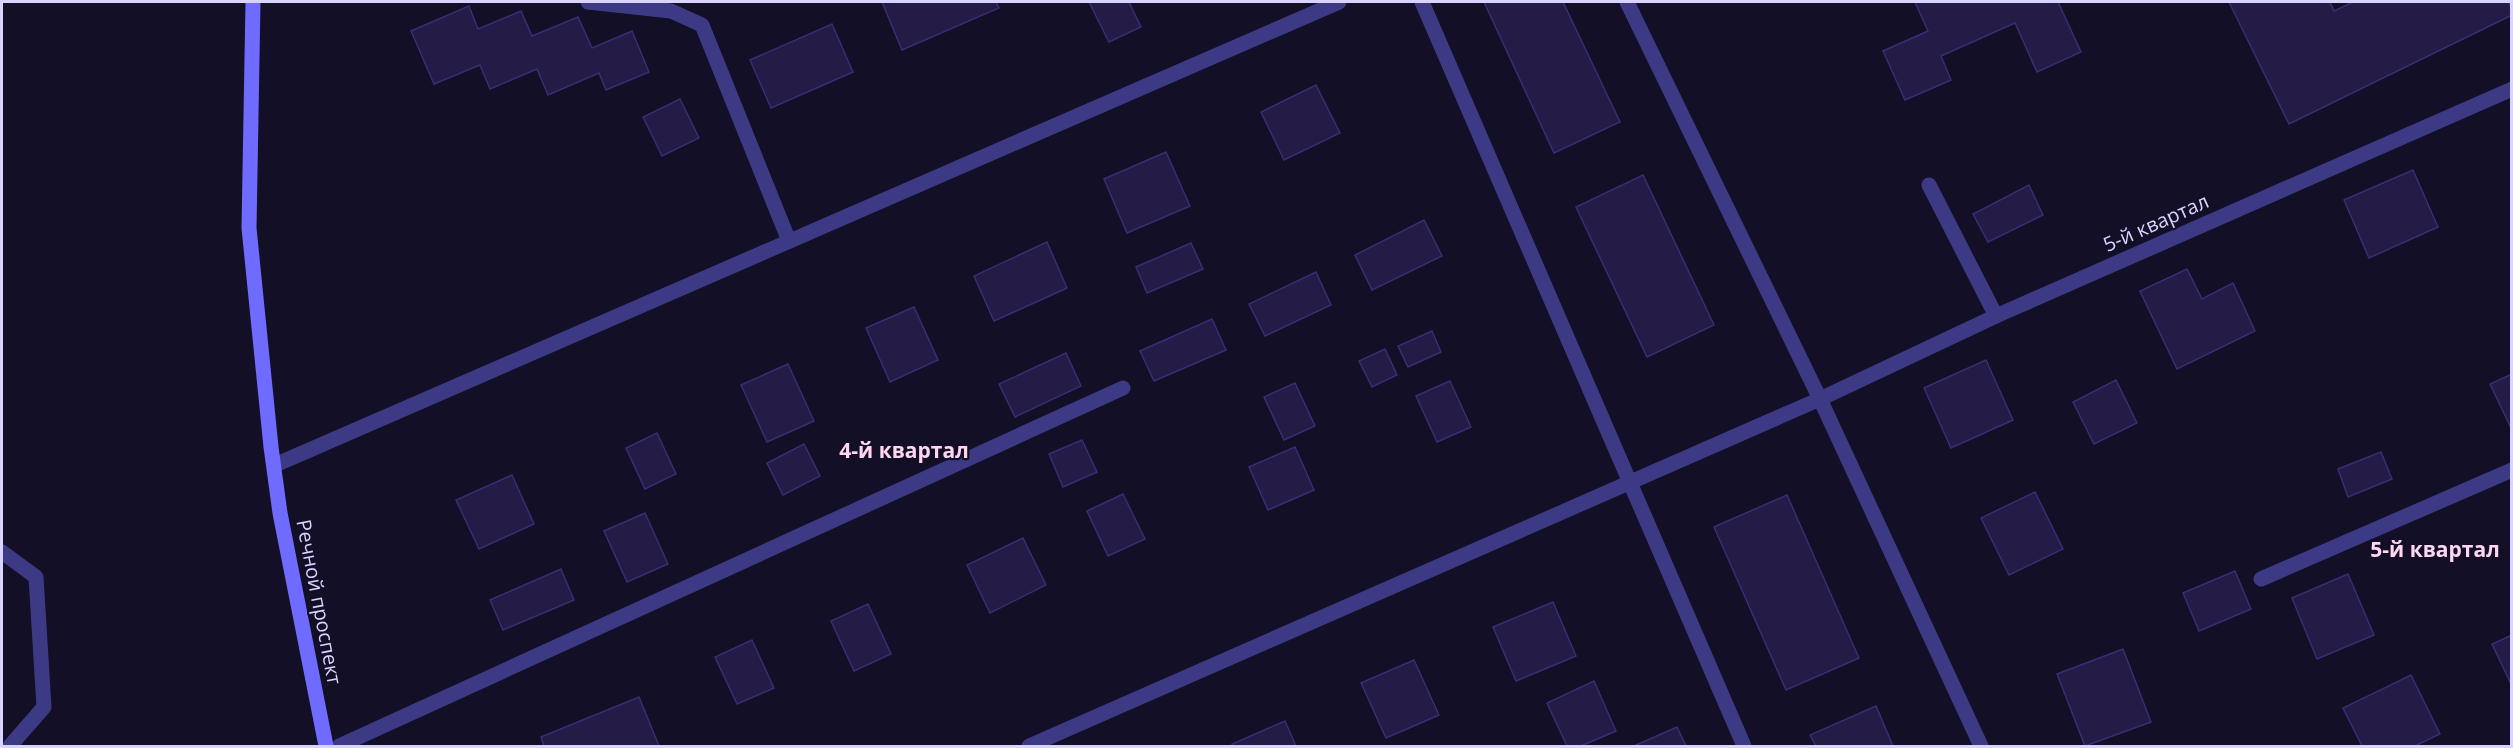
<svg xmlns="http://www.w3.org/2000/svg" width="2513" height="748" font-family="'Open Sans',sans-serif">
	<style>
		.building { fill: #241b47; stroke: #3b2d73; stroke-width: 1.5 }
		.lines { fill: none; stroke-linecap: round; stroke-linejoin: round }
		.lane { stroke: #3d3a85; stroke-width: 15 }
		.street { stroke: #3d3a85; stroke-width: 15 }
		.secondary { stroke: #6f6bff; stroke-width: 15 }
		.labels { text-anchor: middle; stroke-width: 4.5; stroke-linejoin: round; paint-order: stroke }
		.street-label { font-size: 20px; fill: #d9d4ff; stroke: #130f26 }
		.neighbourhood-label { font-size: 21px; font-weight: bold; fill: #ffd6f0; stroke: #130f26 }
	</style>
	<rect width="100%" height="100%" fill="#130f26"/>
	<g class="building">
		<path d="M882,2H996L999,8L902,50Z"/>
		<path d="M1089,2H1129L1141,27L1109,42Z"/>
		<path d="M1484,2H1563L1620,122L1554,153Z"/>
		<path d="M1915,2H2058L2081,52L2037,72L2015,23L1941,56L1951,80L1905,100L1883,51L1928,31Z"/>
		<path d="M2229,2H2330L2334,11L2353,2H2509L2512,15L2289,124Z"/>
		<path d="M469,6L478,29L521,11L532,36L578,17L592,48L632,31L649,72L606,90L599,73L548,95L537,69L490,89L480,65L434,84L411,31Z"/>
		<path d="M832,24L853,72L771,108L750,60Z"/>
		<path d="M1316,85L1340,133L1284,160L1261,112Z"/>
		<path d="M680,99L699,138L662,156L643,117Z"/>
		<path d="M1166,152L1190,206L1127,233L1104,179Z"/>
		<path d="M2413,170L2438,227L2369,258L2344,200Z"/>
		<path d="M1643,175L1714,325L1647,357L1576,207Z"/>
		<path d="M2029,185L2043,215L1988,242L1973,214Z"/>
		<path d="M1424,220L1442,256L1372,290L1355,255Z"/>
		<path d="M1047,242L1067,288L994,321L974,276Z"/>
		<path d="M1191,243L1203,269L1147,293L1136,267Z"/>
		<path d="M2187,269L2202,299L2233,283L2255,331L2177,369L2140,291Z"/>
		<path d="M1316,272L1331,305L1265,336L1249,304Z"/>
		<path d="M914,307L938,360L890,382L866,328Z"/>
		<path d="M1212,319L1226,350L1154,381L1140,351Z"/>
		<path d="M1432,331L1441,352L1408,367L1398,346Z"/>
		<path d="M1385,349L1397,375L1372,387L1359,361Z"/>
		<path d="M1066,353L1081,386L1015,417L999,384Z"/>
		<path d="M1986,360L2013,420L1951,448L1924,388Z"/>
		<path d="M788,364L814,421L767,442L741,385Z"/>
		<path d="M2512,374V430L2490,384Z"/>
		<path d="M2116,380L2137,423L2094,444L2073,402Z"/>
		<path d="M1450,381L1471,427L1437,442L1416,396Z"/>
		<path d="M1295,383L1315,426L1284,440L1264,397Z"/>
		<path d="M657,433L676,474L645,489L626,448Z"/>
		<path d="M1082,440L1097,472L1063,487L1049,454Z"/>
		<path d="M804,444L820,476L783,495L767,463Z"/>
		<path d="M1295,447L1314,490L1268,510L1249,467Z"/>
		<path d="M2381,452L2392,479L2348,497L2338,469Z"/>
		<path d="M512,475L534,524L479,549L456,500Z"/>
		<path d="M2035,492L2063,549L2009,575L1981,518Z"/>
		<path d="M1123,494L1145,539L1108,556L1087,511Z"/>
		<path d="M1787,495L1859,658L1786,690L1714,527Z"/>
		<path d="M645,513L668,564L627,582L604,531Z"/>
		<path d="M1023,538L1046,585L990,613L967,565Z"/>
		<path d="M561,569L574,600L503,630L490,600Z"/>
		<path d="M2235,571L2251,609L2199,631L2183,593Z"/>
		<path d="M2348,574L2374,635L2317,659L2292,598Z"/>
		<path d="M1553,602L1576,656L1516,681L1493,627Z"/>
		<path d="M868,604L891,654L854,671L831,621Z"/>
		<path d="M2512,635V686L2492,644Z"/>
		<path d="M752,640L774,688L737,704L715,657Z"/>
		<path d="M2123,649L2151,722L2085,746L2057,674Z"/>
		<path d="M1414,660L1439,715L1386,738L1361,683Z"/>
		<path d="M2411,675L2440,734L2415,746H2362L2343,708Z"/>
		<path d="M1594,681L1616,731L1581,746H1567L1547,703Z"/>
		<path d="M639,697L659,746H544L541,737Z"/>
		<path d="M1876,706L1893,746H1816L1810,735Z"/>
		<path d="M1285,721L1296,746H1233L1232,744Z"/>
		<path d="M1677,727L1686,746H1634Z"/>
	</g>
	<g class="lines">
		<g class="lane">
			<path d="M588,2L671,11L702,25L789,241"/>
			<path d="M1929,185L1996,316"/>
			<path d="M2,552L36,577L44,707L10,746"/>
			<path d="M2261,579L2512,470"/>
			<path d="M339,746L1123,388"/>
		</g>
		<g class="street">
			<path d="M1422,2L1744,746"/>
			<path d="M1627,2L1820,399L1981,746"/>
			<path d="M275,465L1339,2"/>
			<path d="M1029,746L1820,399L1996,316L2512,89"/>
		</g>
		<path class="secondary" d="M253,2L249,228L271,447L280,513L326,746"/>
	</g>
	<g class="labels">
		<g class="street-label">
			<text transform="translate(2156 223) rotate(-24)" y="7">5-й квартал</text>
			<text transform="translate(319 602) rotate(79)" y="7">Речной проспект</text>
		</g>
		<g class="neighbourhood-label">
			<text x="904" y="458">4-й квартал</text>
			<text x="2435" y="557">5-й квартал</text>
		</g>
	</g>
	<rect width="2513" height="748" fill="none" stroke="#d9d4ff" stroke-width="6"/>
</svg>
